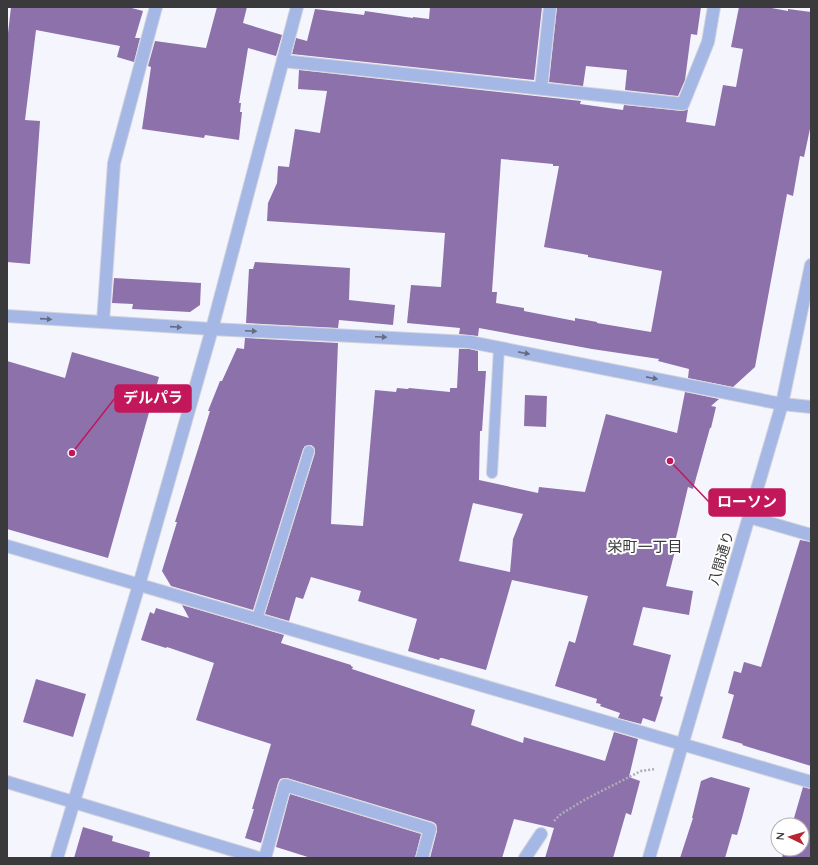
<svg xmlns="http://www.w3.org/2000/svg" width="818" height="865" font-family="Quicksand,'Noto Sans JP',sans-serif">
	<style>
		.building { fill: #8d71ab; fill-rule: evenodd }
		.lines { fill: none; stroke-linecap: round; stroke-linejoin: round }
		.service-casing { stroke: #d3d3db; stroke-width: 12 }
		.minor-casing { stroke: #d3d3db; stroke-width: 14 }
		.tertiary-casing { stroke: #d3d3db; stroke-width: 14 }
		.path { stroke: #adadb4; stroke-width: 2.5; stroke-dasharray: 2 2; stroke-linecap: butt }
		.service { stroke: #a5b7e5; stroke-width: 10 }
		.minor { stroke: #a5b7e5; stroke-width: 12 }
		.tertiary { stroke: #a5b7e5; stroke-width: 12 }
		.oneway { fill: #656c80 }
		.labels { text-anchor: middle; stroke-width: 4; stroke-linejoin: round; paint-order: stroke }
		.street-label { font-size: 14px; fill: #3a3a3d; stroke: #fff }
		.neighbourhood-label { font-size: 15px; fill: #3a3a3d; stroke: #fff }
		.leader { fill: none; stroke: #c2185b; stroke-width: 1.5 }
		.callout-dot { fill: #c2185b; stroke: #fff; stroke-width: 1.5 }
		.callout { fill: #c2185b; stroke: #c2185b; stroke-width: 1.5 }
		.callout-label { font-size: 15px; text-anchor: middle; font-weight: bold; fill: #fff }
	</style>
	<rect width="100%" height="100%" fill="#f5f5fe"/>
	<g class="building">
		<path d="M11,7H128L143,11L135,38H140L134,62L117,57L120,46L36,30L25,120L40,121L30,264L7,262V42Z"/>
		<path d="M217,7H247L243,23L282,35L276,56L248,48L239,103H241L240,112H242L239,140L205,135L204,138L142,129L151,67L148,66L155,41L206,48Z"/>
		<path d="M430,7H542L534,80L292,54L296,38L307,41L315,9L364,15L365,11L413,18V17L429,19Z"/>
		<path d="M557,7H701L697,35L691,34L685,80L678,96L625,90L627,70L586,66L583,86L549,82Z"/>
		<path d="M739,7H766L788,11V9L811,12V124L804,157L800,156L793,196L787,194L755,367L733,387L688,378L689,369L658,361L659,359L592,349L479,328L478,336L459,334L460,328L407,323L411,285L441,287L445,233L267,221L268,203L277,183L278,166L289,167L295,129L320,133L327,91L298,89L299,70L581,101L580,104L623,110L624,105L682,111L688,109L686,122L715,126L723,85L736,87L743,49L731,47ZM501,159L553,164V166H559L544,247L588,255V257L662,271L651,332L597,323V322L575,318V321L524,311V308L496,303L497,292H492Z"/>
		<path d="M255,262L350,268L349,300L395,305L393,325L339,320L338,328L246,323L249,269H253Z"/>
		<path d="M114,278L201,283L200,305L190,312L132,309L133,304L112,303Z"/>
		<path d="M245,338L338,343L331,524L363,526L375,390L396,392L397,388L408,389L409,388L450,392V388H457L459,349H469L478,351V371H486L482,431H480L479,480L538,493L539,487L585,492L606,414L677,433L685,392L719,399L711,406L716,407L711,428H710L693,489L688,487L675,542L677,543L666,586L693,591L689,615L643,607L633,645L671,655L660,696L663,697L655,722L643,718L641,724L618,718L620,713L600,706L601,704L596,703L597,699L555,686L569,641L575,643L588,596L512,580L486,670L442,658H440L439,660L408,651L417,619L358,601L361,591L311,577L303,599L296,597L289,621L265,614L315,453V450L314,447L311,445L305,446L303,449L253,610L171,586L162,571L177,522H175L210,411H208L220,381H222L237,348L244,349ZM473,503L523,514L513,539L510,572L459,561Z"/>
		<path d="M72,352L159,377L108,558L7,529V361L65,378Z"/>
		<path d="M525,395L547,396L546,427L524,426Z"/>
		<path d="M800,540L811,542V766L742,745L743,744L722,738L734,695L728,693L734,671L741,673L744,662L761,667Z"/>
		<path d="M182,605L284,635L281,643L351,665V666L353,667L352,669L475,710L471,725L523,743L524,737L605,761L614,732L638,739L629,777L640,781L631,815L626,813L613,858H545L554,828L514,819L502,858H430L437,831V828L436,824L433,822L287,778H284L280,779L278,783L261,843L245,838L254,809H252L271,744L196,720L214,663L167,647L166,648L141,640L150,612L154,614L156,608L189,618Z"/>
		<path d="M36,679L86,694L73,737L23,722Z"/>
		<path d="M711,777L750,788L742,818L737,835L732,834L725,858H680L693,818H692L701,781Z"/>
		<path d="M803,787L811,789V858H782L784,849H802V825H792Z"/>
		<path d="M290,794L421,834L415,858H311L276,847Z"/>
		<path d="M83,827L113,836L112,841L150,852L149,858H74Z"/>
	</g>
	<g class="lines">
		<g class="service-casing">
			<g id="service">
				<path d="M492,473L499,348"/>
				<path d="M257,619L309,451"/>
			</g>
		</g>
		<g class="minor-casing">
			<g id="minor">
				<path d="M283,61L683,104L708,42L714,7"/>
				<path d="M541,88L550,7"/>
				<path d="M7,316L212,329L470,342L782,404L811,407"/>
				<path d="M103,322L114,163L156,7"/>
				<path d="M749,517L811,535"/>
				<path d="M7,546L811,782"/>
				<path d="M7,782L259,858"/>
				<path d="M57,858L139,585L212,329L297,7"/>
				<path d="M265,858L285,785L430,829L422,858"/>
				<path d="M525,858L541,834"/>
			</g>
		</g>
		<g class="tertiary-casing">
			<path id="tertiary" d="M649,858L782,404L811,265"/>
		</g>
		<path class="path" d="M554,821L561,814L586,799L641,771L655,769"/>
		<use href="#service" class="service"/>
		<use href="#minor" class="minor"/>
		<use href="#tertiary" class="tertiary"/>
	</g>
	<defs><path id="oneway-solid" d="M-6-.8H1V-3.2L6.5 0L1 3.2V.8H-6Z"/></defs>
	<g class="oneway">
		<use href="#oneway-solid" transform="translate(46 319) rotate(4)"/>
		<use href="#oneway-solid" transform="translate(176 327) rotate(4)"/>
		<use href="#oneway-solid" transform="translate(251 331) rotate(3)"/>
		<use href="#oneway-solid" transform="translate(381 337) rotate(3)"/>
		<use href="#oneway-solid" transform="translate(524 353) rotate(11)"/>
		<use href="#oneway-solid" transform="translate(652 378) rotate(11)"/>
	</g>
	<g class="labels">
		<g class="street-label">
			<text transform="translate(721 558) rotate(-73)" y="5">八間通り</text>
		</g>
		<g class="neighbourhood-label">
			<text x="645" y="552">栄町一丁目</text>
		</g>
	</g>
	<path class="leader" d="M72 453L115 398M670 461L709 502"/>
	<g class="callout-dot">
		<circle cx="72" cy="453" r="4"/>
		<circle cx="670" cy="461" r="4"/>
	</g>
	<g class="callout">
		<rect x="115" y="385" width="76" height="27" rx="4"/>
		<rect x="709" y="489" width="76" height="27" rx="4"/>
	</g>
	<g class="callout-label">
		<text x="153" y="403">デルパラ</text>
		<text x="747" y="507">ローソン</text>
	</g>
	<rect width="818" height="865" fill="none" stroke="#3a3a3d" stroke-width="16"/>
	<g transform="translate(790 837) rotate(275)"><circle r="19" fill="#ffffff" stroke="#b0b0b1"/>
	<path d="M0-3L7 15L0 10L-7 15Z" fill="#b82731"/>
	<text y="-6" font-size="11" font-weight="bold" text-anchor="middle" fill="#3a3a3d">N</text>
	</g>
</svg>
